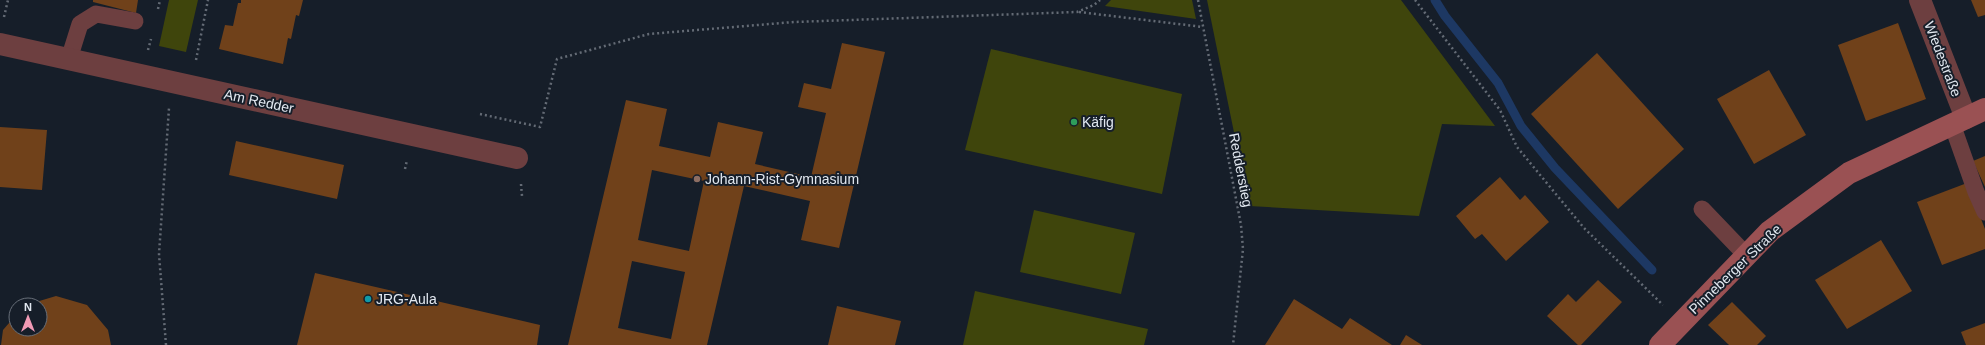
<svg xmlns="http://www.w3.org/2000/svg" width="1985" height="345" font-family="Helvetica,sans-serif">
	<style>
		.green { fill: #3f450c }
		.lines { fill: none; stroke-linecap: round; stroke-linejoin: round }
		.stream { stroke: #1d3863; stroke-width: 9 }
		.building { fill: #70411a; fill-rule: evenodd }
		.path { stroke: #646b75; stroke-width: 2.5; stroke-dasharray: 2 3; stroke-linecap: butt }
		.service { stroke: #6d3f40; stroke-width: 17 }
		.minor { stroke: #6d3f40; stroke-width: 22 }
		.secondary { stroke: #9a5153; stroke-width: 22 }
		.leisure-dot { fill: #2e9e5b; stroke: #161e29; stroke-width: 1.5 }
		.education-dot { fill: #8d6e63; stroke: #161e29; stroke-width: 1.5 }
		.culture-dot { fill: #0f9aa8; stroke: #161e29; stroke-width: 1.5 }
		.labels { text-anchor: middle; stroke-width: 4; stroke-linejoin: round; paint-order: stroke }
		.street-label { font-size: 14px; fill: #e2e8f0; stroke: #161e29 }
		.poi-label { font-size: 14px; fill: #e2e8f0; stroke: #161e29; text-anchor: start }
	</style>
	<rect width="100%" height="100%" fill="#161e29"/>
	<g class="green">
		<path d="M169,0H198L186,52L159,46Z"/>
		<path d="M1111,0H1192L1196,19L1105,6Z"/>
		<path d="M1207,0H1401L1495,126L1442,124L1419,216L1249,206Z"/>
		<path d="M991,49L1182,94L1162,194L965,150Z"/>
		<path d="M1034,210L1135,233L1121,294L1020,272Z"/>
		<path d="M975,291L1148,329L1144,345H963Z"/>
	</g>
	<g class="lines">
		<path class="stream" d="M1435,0L1445,16L1498,83L1521,126L1555,168L1652,270"/>
	</g>
	<g class="building">
		<path d="M93,0H138L136,13L93,2Z"/>
		<path d="M241,0H303L299,16L296,15L291,39L288,38L283,64L219,49L225,25L233,26L238,3H241Z"/>
		<path d="M1971,0H1985V15L1978,17Z"/>
		<path d="M1898,23L1926,99L1866,121L1838,45Z"/>
		<path d="M842,43L885,52L839,248L801,240L810,201L744,186L707,345H568L626,100L667,109L659,146L710,157L718,122L763,132L755,164L811,177L826,113L798,107L804,83L831,89ZM652,170L704,181L689,251L638,240ZM632,261L685,272L671,339L618,328Z"/>
		<path d="M1597,53L1684,149L1618,209L1531,114Z"/>
		<path d="M1769,70L1806,135L1754,164L1717,99Z"/>
		<path d="M0,127L47,130L42,190L0,187Z"/>
		<path d="M236,141L344,165L337,199L229,175Z"/>
		<path d="M1985,156V187L1973,161Z"/>
		<path d="M1500,177L1520,200L1525,195L1549,222L1506,261L1482,234L1475,239L1456,216Z"/>
		<path d="M1967,183L1985,229V249L1942,265L1917,202Z"/>
		<path d="M1881,240L1912,291L1847,329L1815,280Z"/>
		<path d="M315,273L540,325L537,345H297Z"/>
		<path d="M1598,280L1622,302L1581,345H1578L1547,316L1568,294L1576,302Z"/>
		<path d="M56,296L87,305L108,330L111,345H1L3,330L16,315V329H40V305H26Z"/>
		<path d="M1294,299L1342,329L1350,318L1392,345H1265Z"/>
		<path d="M1732,302L1766,336L1757,345H1729L1708,325Z"/>
		<path d="M837,306L901,321L895,345H828Z"/>
		<path d="M1985,323V345H1966L1961,332Z"/>
		<path d="M1406,335L1422,345H1400Z"/>
	</g>
	<g class="lines">
		<g class="path">
			<path d="M1198,0L1241,225L1243,249L1233,345"/>
			<path d="M1415,0L1500,110L1517,147L1584,228L1663,305"/>
			<path d="M158,9L160,0"/>
			<path d="M1079,12L1203,27"/>
			<path d="M4,17L8,0"/>
			<path d="M148,50L151,39"/>
			<path d="M196,60L208,0"/>
			<path d="M480,114L540,127L557,59L649,34L794,22L1077,12L1094,5L1100,0"/>
			<path d="M405,169L407,160"/>
			<path d="M521,184L522,196"/>
			<path d="M166,345L159,254L169,108"/>
		</g>
		<g class="service">
			<path d="M69,59L80,24L96,14L135,21"/>
			<path d="M1952,124L1976,192L1985,212"/>
			<path d="M1702,209L1746,255"/>
		</g>
		<g class="minor">
			<path d="M1920,0L1966,118"/>
			<path d="M0,44L517,158"/>
		</g>
		<path class="secondary" d="M1660,345L1770,231L1849,173L1985,109"/>
	</g>
	<circle class="leisure-dot" cx="1074" cy="122" r="4"/>
	<circle class="education-dot" cx="697" cy="179" r="4"/>
	<circle class="culture-dot" cx="368" cy="299" r="4"/>
	<g class="labels">
		<g class="street-label">
			<text transform="translate(1943 59) rotate(69)" y="5">Wiedestraße</text>
			<text transform="translate(259 101) rotate(12)" y="5">Am Redder</text>
			<text transform="translate(1241 170) rotate(79)" y="5">Redderstieg</text>
			<text transform="translate(1735 269) rotate(-44)" y="5">Pinneberger Straße</text>
		</g>
		<g class="poi-label">
			<text x="1082" y="127">Käfig</text>
			<text x="705" y="184">Johann-Rist-Gymnasium</text>
			<text x="376" y="304">JRG-Aula</text>
		</g>
	</g>
	<g transform="translate(28 317)"><circle r="19" fill="#161e29" stroke="#686f79"/>
	<path d="M0-3L7 15L0 10L-7 15Z" fill="#f09ab5"/>
	<text y="-6" font-size="11" font-weight="bold" text-anchor="middle" fill="#e2e8f0">N</text>
	</g>
</svg>
